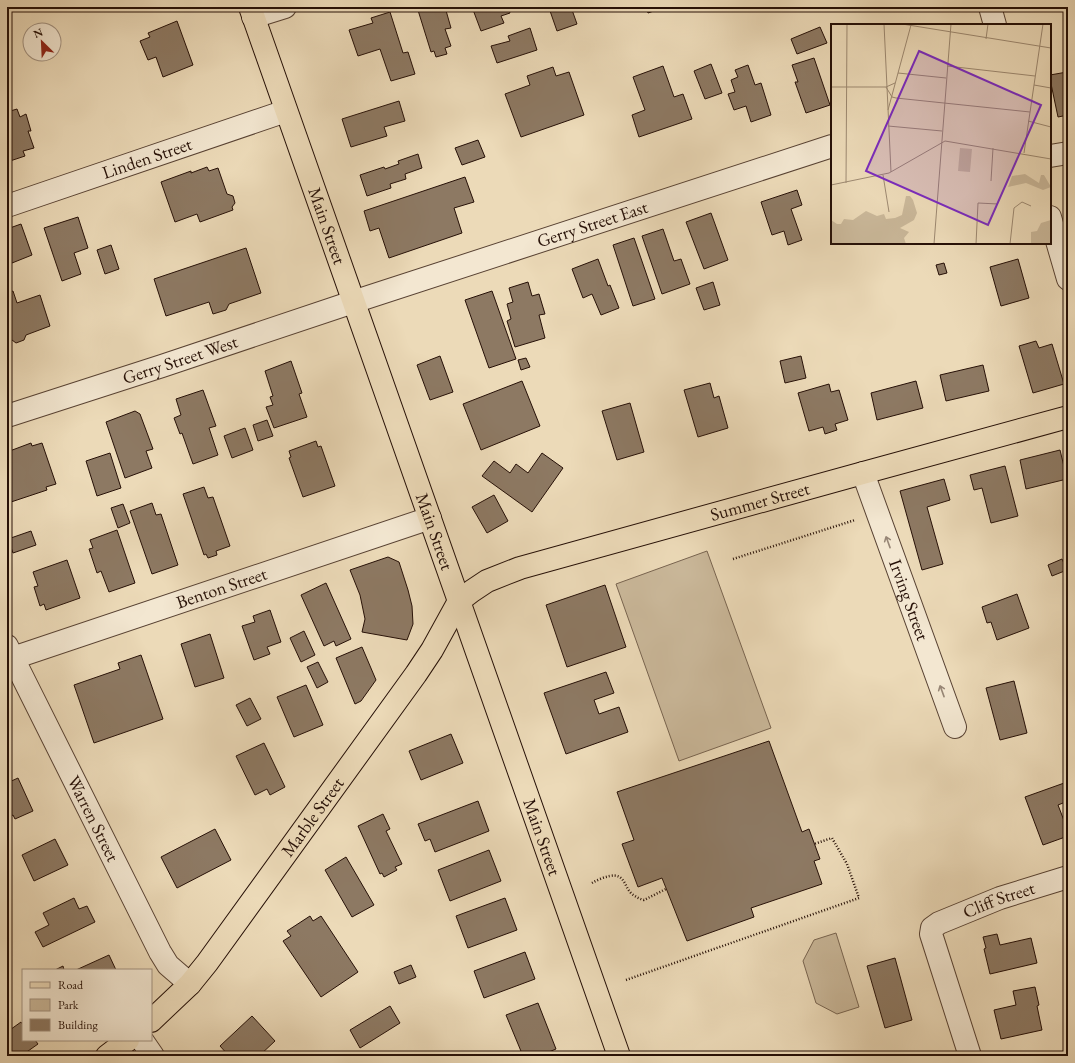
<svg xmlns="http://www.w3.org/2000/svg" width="1075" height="1063" font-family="'EB Garamond',serif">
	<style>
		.green { fill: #cab89a; stroke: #786450 }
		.building { fill: #8d7963; stroke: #261007 }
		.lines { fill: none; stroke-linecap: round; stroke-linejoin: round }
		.minor-casing { stroke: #584233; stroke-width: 24 }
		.major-casing { stroke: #261007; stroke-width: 24 }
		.path { stroke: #261007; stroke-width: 2.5; stroke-dasharray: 1 2; stroke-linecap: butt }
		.minor { stroke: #f3e7d1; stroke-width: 22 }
		.major { stroke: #ecdab8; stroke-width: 22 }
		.oneway { stroke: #978676 }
		.labels { text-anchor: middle; stroke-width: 3.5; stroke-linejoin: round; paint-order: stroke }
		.street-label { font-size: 18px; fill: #261007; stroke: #f3e7d1 }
		.inset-road { fill: none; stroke: #9d8971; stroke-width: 1 }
		.view { fill: #7b2cbf; fill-opacity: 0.15; stroke: #7b2cbf; stroke-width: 2 }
		.inset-edge { fill: none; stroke: #261007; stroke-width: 2 }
	</style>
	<rect width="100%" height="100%" fill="#ecdab8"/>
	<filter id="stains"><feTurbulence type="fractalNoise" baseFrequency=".005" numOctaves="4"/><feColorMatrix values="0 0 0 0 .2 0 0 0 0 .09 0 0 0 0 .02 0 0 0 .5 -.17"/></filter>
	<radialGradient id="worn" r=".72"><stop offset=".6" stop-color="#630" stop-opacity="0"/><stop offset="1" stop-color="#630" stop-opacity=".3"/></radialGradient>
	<g class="green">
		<path d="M707,551L771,728L679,761L616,584Z"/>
		<path d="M836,933L859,1007L837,1014L816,1003L803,961L814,940Z"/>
	</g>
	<g class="building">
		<path d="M417,7H445L451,28L445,29L451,46L445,48L447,54L436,57L434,51L431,52Z"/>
		<path d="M472,7H508L510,13L501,16L504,23L481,31Z"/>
		<path d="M551,7H571L577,24L557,31L549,8Z"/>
		<path d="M646,7H665L648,13Z"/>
		<path d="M390,12L403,53L408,52L415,74L391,81L380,49L358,56L349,30L373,23L371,18Z"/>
		<path d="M177,21L193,65L163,77L156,57L148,60L140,41L150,37L148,33Z"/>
		<path d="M820,27L827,43L797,54L791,39Z"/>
		<path d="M530,28L537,50L497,63L491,46L510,41L508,36Z"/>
		<path d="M814,58L830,105L806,113L795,82H798L792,65Z"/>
		<path d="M711,64L722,93L705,99L694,71Z"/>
		<path d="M748,65L755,85L761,83L771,115L751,122L746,106L734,110L728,94L735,92L731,80L738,77L735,70Z"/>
		<path d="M663,66L674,97L683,94L692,119L639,137L632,115L645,110L633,77Z"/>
		<path d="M553,67L556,76L569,72L584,115L521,137L505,94L530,85L527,76Z"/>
		<path d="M1067,72L1068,115L1058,117L1050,79V75Z"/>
		<path d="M399,101L405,121L384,127L387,136L351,147L342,119Z"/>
		<path d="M17,109L20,117L26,114L31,131H28L34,148L23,151L25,156L7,162V112Z"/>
		<path d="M478,140L485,157L462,165L455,148Z"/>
		<path d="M418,154L422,168L405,174L406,179L390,184L391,188L367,196L360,175L384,167L385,169L399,164L398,161Z"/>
		<path d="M207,167L209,171L218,168L227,194L233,196L235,203L232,207L233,210L200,222L197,214L175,222L161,182L191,171V173Z"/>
		<path d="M465,177L474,202L454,208L462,233L389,258L379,228L370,231L364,211Z"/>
		<path d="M797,190L802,205L791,209L802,240L788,245L784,231L772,235L761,202Z"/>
		<path d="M711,213L728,260L704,269L686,222Z"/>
		<path d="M78,217L88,248L74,253L81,274L62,281L44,228Z"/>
		<path d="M21,224L32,255L7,265V229Z"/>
		<path d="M663,229L674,261L681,259L690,284L662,294L642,236Z"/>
		<path d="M634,238L655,299L633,306L613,245Z"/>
		<path d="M111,245L119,269L105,274L97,250Z"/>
		<path d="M246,248L261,293L229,304L226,310L213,314L209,302L166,316L154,279Z"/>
		<path d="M598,259L608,286L610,285L619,308L601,315L592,294L583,298L572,269Z"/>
		<path d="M1018,259L1029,298L1001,306L990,267Z"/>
		<path d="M944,263L947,273L939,275L936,265Z"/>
		<path d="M528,282L532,296L539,294L545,314L539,315L545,338L515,347L507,321L511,319L507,304L513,302L509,288Z"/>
		<path d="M713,282L720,305L704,310L696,288Z"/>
		<path d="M13,291L17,303L40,295L50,326L26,335L24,340L16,343L12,340L7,341V293Z"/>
		<path d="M492,291L516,359L489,368L465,300Z"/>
		<path d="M1036,341L1039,348L1052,344L1064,384L1033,393L1019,346Z"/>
		<path d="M440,356L453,392L430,400L417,365Z"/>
		<path d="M801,356L806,378L785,383L780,361Z"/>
		<path d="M526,358L530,367L521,370L518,360Z"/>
		<path d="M291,361L302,393L299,394L307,417L274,428L266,407L273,405L270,397L273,396L265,371Z"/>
		<path d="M983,365L989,391L946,401L940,375Z"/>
		<path d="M522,381L540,426L481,450L463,404Z"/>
		<path d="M916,381L923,408L877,420L871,393Z"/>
		<path d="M710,383L714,398L719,396L728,428L698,437L684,390Z"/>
		<path d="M829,384L831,392L839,390L848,420L835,424L837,430L825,434L823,427L809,431L798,393Z"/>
		<path d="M203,390L216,426L209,428L218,455L193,464L182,433L180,434L174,418L181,415L176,399Z"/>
		<path d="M630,403L644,452L617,460L602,411Z"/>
		<path d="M135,411L140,414L153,449L146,451L152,468L125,478L106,422Z"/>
		<path d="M267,420L273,436L258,441L253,425Z"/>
		<path d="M245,428L253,450L232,458L224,436Z"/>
		<path d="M316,441L318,447L321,446L335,486L303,497L289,458L291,457L289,451Z"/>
		<path d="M31,443L32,446L42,443L56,484L46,487L47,490L11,502L7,488V452Z"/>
		<path d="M1060,450L1067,479L1026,489L1020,460Z"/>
		<path d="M110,453L121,488L97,496L86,461Z"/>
		<path d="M542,453L563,468L532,512L482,476L494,461L510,473L516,464L528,473Z"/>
		<path d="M1005,466L1018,516L991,523L982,488L974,490L970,475Z"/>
		<path d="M944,479L950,500L927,507L943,564L922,570L900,491Z"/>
		<path d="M204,487L208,498L213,497L230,546L216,551L217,555L208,558L206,554L204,555L183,494Z"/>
		<path d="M494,495L508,521L487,533L472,507Z"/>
		<path d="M152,503L156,515L161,514L178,565L152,574L130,511Z"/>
		<path d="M123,504L130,523L118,528L111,508Z"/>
		<path d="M117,530L135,583L109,592L101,571L97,573L89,549L93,548L90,540Z"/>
		<path d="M31,531L36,545L13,553L8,539Z"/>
		<path d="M388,557L399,562L408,590L412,606L413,624L407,640L362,632L365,619L360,595L350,570Z"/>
		<path d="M1062,559L1067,570L1052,576L1048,565Z"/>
		<path d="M67,560L80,598L46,610L44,604L40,606L34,587L38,586L33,572Z"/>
		<path d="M326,583L351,639L336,646L334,641L324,646L301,595Z"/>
		<path d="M605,585L626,647L567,667L546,605Z"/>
		<path d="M1017,594L1029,628L997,640L991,622L987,623L982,607Z"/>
		<path d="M270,610L281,642L267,647L270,654L254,660L242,626L255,622L253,616Z"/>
		<path d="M304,631L315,655L301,662L290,638Z"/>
		<path d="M210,634L224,678L195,687L181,644Z"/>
		<path d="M362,647L376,680L361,701L355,704L336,658Z"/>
		<path d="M141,655L163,719L94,743L74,685L120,669L118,663Z"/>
		<path d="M318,662L328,682L317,688L307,667Z"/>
		<path d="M606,672L614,693L594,700L599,714L619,707L628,732L566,754L544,693Z"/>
		<path d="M1014,681L1027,733L1000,740L986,688Z"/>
		<path d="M306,685L323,725L294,737L277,697Z"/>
		<path d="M250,698L261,719L247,726L236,705Z"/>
		<path d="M451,734L463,763L421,780L409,751Z"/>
		<path d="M769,741L802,832L809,829L820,859L814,861L822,884L751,908L754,917L687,941L662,878L638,887L622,844L634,840L617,792Z"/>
		<path d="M264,743L285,787L270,795L267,789L255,795L236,756Z"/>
		<path d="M18,778L33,811L15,819L13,815L7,818V783Z"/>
		<path d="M1067,782L1068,785V801L1058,805L1068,831V836L1043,845L1025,797Z"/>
		<path d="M478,801L489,831L435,852L430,839L425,841L418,824Z"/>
		<path d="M383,814L390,829L386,831L402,864L395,867L397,870L384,877L382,873L380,874L358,826Z"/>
		<path d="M215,829L231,860L177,888L161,857Z"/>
		<path d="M55,839L68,865L34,881L22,855Z"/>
		<path d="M489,850L501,881L450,901L438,870Z"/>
		<path d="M346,857L374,905L352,917L325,870Z"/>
		<path d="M74,898L79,909L87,906L95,922L43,947L35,932L49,925L43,913Z"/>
		<path d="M505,898L517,930L468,948L456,916Z"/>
		<path d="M310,916L313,921L321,916L358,972L321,997L283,941L291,936L287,931Z"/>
		<path d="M997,934L1000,945L1031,938L1037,963L990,974L984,949L986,948L983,937Z"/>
		<path d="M525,952L535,979L484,998L474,971Z"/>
		<path d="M109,955L116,970H76Z"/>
		<path d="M895,958L912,1020L885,1028L867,966Z"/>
		<path d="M411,965L416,977L399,984L394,972Z"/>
		<path d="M63,966L64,970H55Z"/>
		<path d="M1035,987L1039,1005L1037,1006L1042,1030L1001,1039L994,1010L1016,1005L1013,991Z"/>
		<path d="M538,1003L556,1049L539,1056H523L506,1015Z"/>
		<path d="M390,1006L400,1023L360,1048L350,1030Z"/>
		<path d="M252,1016L275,1041L259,1056H229L220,1046Z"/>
		<path d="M21,1022L23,1025V1040H35L38,1044L21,1056H7V1032Z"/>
		<path d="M1068,1050V1056H1043Z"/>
	</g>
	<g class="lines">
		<g class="minor-casing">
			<g id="minor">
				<path d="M990,7L995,25"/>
				<path d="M253,17L285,7"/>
				<path d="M1050,156L1068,153"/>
				<path id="s1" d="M7,206L286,111"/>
				<path d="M1050,217L1068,279"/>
				<path id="s2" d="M7,416L162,366L353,302L832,146"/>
				<path id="s3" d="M863,473L955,727"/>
				<path id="s4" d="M7,646L160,952L168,965L190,984"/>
				<path id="s5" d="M13,658L430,518"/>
				<path d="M142,1040L153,1056"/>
				<path id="s6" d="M970,1056L931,934L932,928L939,923L1000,898L1068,877"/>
			</g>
		</g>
		<g class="major-casing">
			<g id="major">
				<path id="s7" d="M250,7L619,1056"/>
				<path id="s8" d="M151,1021L190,984L207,963L416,674L432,650L459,601L472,591L487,581L520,568L863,473L1068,417"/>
				<path d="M107,1056L128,1040"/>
			</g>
		</g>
		<g class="path">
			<path d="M733,559L855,520"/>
			<path d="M592,883C597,880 604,877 610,876C625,873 624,887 632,894C636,897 640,899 644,900L666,889"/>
			<path d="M626,980L859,898L847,864L832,838L814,844"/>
		</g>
		<use href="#minor" class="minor"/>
		<use href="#major" class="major"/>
	</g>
	<defs><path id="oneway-shaft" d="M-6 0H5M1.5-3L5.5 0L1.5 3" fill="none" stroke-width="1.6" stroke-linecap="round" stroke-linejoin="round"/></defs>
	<g class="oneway">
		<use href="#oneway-shaft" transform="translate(888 542) rotate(-110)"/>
		<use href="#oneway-shaft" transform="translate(942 691) rotate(-110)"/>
	</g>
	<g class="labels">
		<g class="street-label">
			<text dy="6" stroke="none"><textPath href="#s1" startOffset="148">Linden Street</textPath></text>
			<text dy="6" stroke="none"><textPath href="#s2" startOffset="616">Gerry Street East</textPath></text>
			<text dy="6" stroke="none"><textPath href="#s7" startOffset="232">Main Street</textPath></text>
			<text dy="6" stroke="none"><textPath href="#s2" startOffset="182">Gerry Street West</textPath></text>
			<text dy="6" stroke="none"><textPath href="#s8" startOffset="841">Summer Street</textPath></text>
			<text dy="6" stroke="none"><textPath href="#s7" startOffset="556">Main Street</textPath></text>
			<text dy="6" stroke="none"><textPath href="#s5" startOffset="220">Benton Street</textPath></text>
			<text dy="6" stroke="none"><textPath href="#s3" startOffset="135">Irving Street</textPath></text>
			<text dy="6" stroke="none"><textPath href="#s8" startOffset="261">Marble Street</textPath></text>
			<text dy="6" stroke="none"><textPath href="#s4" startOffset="193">Warren Street</textPath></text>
			<text dy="6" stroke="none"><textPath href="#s7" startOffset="880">Main Street</textPath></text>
			<text dy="6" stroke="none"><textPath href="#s6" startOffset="207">Cliff Street</textPath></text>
		</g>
	</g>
	<g transform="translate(831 24)">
		<rect width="220" height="220" fill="#ecdab8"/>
		<path d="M129,124L141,125L139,148L127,147ZM194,150L208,159L210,151H213L220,163L212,166L195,159L177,163L181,152ZM75,172H79L82,176L86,189L83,196L69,204L78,208L73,214L75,220H0V196L6,200H10L13,195L22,196L35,187L46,192L53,190L55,195L64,194L71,191ZM220,196V220H200V208L206,207L210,199Z" fill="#cab89a"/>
		<path class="inset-road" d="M53,0L60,148M71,0L220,24M155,15L157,0M116,42L204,52M67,49L115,54M203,61L220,64M0,63H55L64,59M55,63L61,73L65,74L199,88M57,86L80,1M197,97L220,103M57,102L111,107M193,129L212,0M52,151L58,188M160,157L162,124M15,159L16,0M0,161L58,149L114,117L220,135M103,220L120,0M145,220L147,179L167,180M179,220L183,184L191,178L200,182"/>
		<path class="view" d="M88,27L210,81L157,201L35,147Z"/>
		<rect width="220" height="220" class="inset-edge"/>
	</g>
	<rect width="1075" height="1063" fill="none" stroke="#ecdab8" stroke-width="24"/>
	<rect x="8" y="8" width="1059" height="1047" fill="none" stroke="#261007" stroke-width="2"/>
	<rect x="12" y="12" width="1051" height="1039" fill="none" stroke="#261007"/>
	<rect x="22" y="969" width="130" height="72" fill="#f3e7d1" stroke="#a19180"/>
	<rect x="30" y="982" width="20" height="6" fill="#ecdab8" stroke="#a19180"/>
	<text x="58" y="989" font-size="12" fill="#261007">Road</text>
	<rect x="30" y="999" width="20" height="12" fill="#cab89a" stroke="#a19180"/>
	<text x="58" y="1009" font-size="12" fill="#261007">Park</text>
	<rect x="30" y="1019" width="20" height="12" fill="#8d7963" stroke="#a19180"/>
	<text x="58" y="1029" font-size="12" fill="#261007">Building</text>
	<g transform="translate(42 42) rotate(336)"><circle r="19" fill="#f3e7d1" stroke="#a19180"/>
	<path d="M0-3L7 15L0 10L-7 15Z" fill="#8f2418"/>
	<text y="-6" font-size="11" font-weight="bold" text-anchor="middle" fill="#261007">N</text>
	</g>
	<rect width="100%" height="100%" filter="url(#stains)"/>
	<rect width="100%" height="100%" fill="url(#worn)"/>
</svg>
